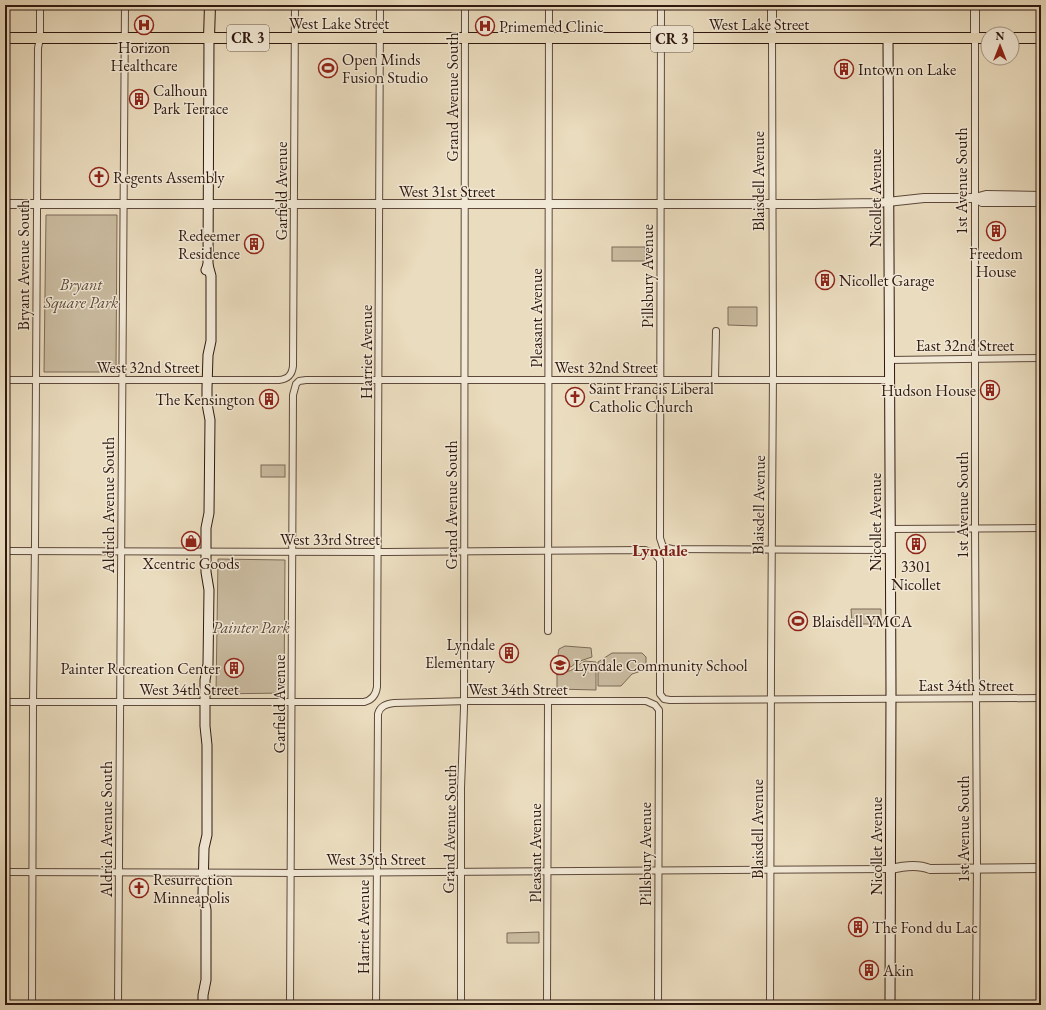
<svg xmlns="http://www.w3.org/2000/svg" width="1046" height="1010" font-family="'EB Garamond',serif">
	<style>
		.green { fill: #cabba0; stroke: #7c6a58 }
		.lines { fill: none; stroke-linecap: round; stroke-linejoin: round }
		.minor-casing { stroke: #5e493b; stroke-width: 8 }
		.tertiary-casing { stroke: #5e493b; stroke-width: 10 }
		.secondary-casing { stroke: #2f180f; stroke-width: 11 }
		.primary-casing { stroke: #2f180f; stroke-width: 12 }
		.minor { stroke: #f1e8d5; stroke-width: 6 }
		.tertiary { stroke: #f1e8d5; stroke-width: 8 }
		.secondary { stroke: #f1e8d5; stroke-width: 9 }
		.primary { stroke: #eadcbe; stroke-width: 10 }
		.labels { text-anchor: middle; stroke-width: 3; stroke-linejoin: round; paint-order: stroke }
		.shield { fill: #f1e8d5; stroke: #69564a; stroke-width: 1 }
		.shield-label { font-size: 15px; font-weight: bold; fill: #2f180f }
		.street-label { font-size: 16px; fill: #2f180f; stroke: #f1e8d5 }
		.poi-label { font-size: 16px; fill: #2f180f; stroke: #f1e8d5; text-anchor: start }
		.park-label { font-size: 16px; font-style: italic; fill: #5e493a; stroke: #f1e8d5 }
		.neighbourhood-label { font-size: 17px; font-weight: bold; fill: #7a1f14; stroke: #f1e8d5 }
	</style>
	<rect width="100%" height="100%" fill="#eadcbe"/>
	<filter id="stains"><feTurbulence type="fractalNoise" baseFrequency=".005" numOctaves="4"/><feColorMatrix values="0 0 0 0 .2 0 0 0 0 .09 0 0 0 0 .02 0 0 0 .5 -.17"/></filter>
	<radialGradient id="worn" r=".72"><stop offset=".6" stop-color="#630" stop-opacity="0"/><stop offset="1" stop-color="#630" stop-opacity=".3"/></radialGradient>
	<g class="green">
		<path d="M46,215H117L116,372H44Z"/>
		<rect x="612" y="247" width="33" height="14"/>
		<path d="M728,307H757V326L728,325Z"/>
		<rect x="261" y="465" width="24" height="12"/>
		<path d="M218,559L285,560L284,693L216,694Z"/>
		<path d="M851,609H881V624H852Z"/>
		<path d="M565,646L591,648L592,657L577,662L571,667L563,666C558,660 557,657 559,649Z"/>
		<path d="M612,653H642L646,657V665L644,670L632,674L621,686H598V662Z"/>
		<path d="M585,661L596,662V690L557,689V668C572,676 573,667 585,661Z"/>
		<path d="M539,932V943H507V933Z"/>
	</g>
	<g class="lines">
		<g class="minor-casing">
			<g id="minor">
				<path d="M661,5L660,538L663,547L672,549L890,550"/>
				<path d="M975,39V528L977,862L976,1005"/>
				<path d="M890,360L1041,358"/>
				<path d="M5,380H279C288,379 292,375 293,366L295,5"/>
				<path d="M715,380L716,331"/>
				<path d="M890,529L1041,528"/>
				<path d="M5,551L386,552L645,550L655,554L660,560V694L664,699L670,700L1041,698"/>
				<path d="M548,631L549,5"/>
				<path d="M5,702H364C372,700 376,695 377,687L380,5"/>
				<path d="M5,872L296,873L891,869"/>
				<path d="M32,1005L33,702L35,545L38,48L40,38V5"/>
				<path d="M118,1005L125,5"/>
				<path d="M290,1005L293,395L296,384L299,381L306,380H889"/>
				<path d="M376,1005L378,714C380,706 386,704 394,703L469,701H646L655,705L659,710L658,1005"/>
				<path d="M461,1005V788L464,708L465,5"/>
				<path d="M547,1005L548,702"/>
				<path d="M770,1005L771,665L773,372L772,39"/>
			</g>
		</g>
		<g class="tertiary-casing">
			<g id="tertiary">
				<path d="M772,39V5"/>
				<path d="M975,39V5"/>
				<path d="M975,198L982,202H1041"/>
				<path d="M5,204H814L878,203L924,198H975L986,195L1041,196"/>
				<path d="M891,869C903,866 918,864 930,869L1041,868"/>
			</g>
		</g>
		<g class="secondary-casing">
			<g id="secondary">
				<path d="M888,38L891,690L890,1005"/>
				<path d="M206,270L208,265L209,38"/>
				<path d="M203,1005V995L206,980V910L203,894L204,848L207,835V745L205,726V680L208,664L209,590L206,572V528L209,513L210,420L207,404V388L208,355L211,341V276L208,265"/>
			</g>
		</g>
		<g class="primary-casing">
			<g id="primary">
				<path d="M5,38H988"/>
				<path d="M209,38L210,5"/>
				<path d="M1012,38H1041"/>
			</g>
		</g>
		<use href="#minor" class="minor"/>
		<use href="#tertiary" class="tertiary"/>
		<use href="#secondary" class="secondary"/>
		<use href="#primary" class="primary"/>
	</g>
	<defs>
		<g id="hospital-ring" transform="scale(1)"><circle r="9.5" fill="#f1e8d5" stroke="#8f2418" stroke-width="1.5"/><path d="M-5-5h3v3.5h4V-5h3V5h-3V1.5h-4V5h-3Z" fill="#8f2418"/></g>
		<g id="stadium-ring" transform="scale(1)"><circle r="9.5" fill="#f1e8d5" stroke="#8f2418" stroke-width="1.5"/><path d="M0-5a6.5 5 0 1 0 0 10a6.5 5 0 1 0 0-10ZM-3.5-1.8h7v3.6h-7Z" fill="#8f2418"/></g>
		<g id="building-ring" transform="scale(1)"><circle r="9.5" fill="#f1e8d5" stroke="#8f2418" stroke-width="1.5"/><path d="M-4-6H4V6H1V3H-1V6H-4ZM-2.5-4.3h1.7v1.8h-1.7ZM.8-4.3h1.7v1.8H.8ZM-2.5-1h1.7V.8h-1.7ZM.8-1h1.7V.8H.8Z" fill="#8f2418"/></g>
		<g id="church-ring" transform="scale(1)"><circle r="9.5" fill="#f1e8d5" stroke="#8f2418" stroke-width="1.5"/><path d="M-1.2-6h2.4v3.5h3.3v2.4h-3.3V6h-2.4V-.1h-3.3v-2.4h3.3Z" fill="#8f2418"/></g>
		<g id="shop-ring" transform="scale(1)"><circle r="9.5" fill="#f1e8d5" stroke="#8f2418" stroke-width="1.5"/><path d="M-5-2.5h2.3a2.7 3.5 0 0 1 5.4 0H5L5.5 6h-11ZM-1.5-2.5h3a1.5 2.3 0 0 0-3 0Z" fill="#8f2418"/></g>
		<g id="school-ring" transform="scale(1)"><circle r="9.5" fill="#f1e8d5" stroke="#8f2418" stroke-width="1.5"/><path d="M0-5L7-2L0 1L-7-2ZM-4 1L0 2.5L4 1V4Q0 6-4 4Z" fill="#8f2418"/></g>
	</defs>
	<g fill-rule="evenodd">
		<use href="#hospital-ring" x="144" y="25"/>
		<use href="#hospital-ring" x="485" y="26"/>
		<use href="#stadium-ring" x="328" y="68"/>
		<use href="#building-ring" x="844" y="69"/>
		<use href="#building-ring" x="139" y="99"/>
		<use href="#church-ring" x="99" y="177"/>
		<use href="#building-ring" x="996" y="231"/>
		<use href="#building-ring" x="254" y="244"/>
		<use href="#building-ring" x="825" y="280"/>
		<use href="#building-ring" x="990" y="390"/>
		<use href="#church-ring" x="575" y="397"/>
		<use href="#building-ring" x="269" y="399"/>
		<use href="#shop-ring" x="191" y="541"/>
		<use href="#building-ring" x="916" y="544"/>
		<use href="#stadium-ring" x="798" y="621"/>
		<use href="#building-ring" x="509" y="653"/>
		<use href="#school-ring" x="560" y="665"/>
		<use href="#building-ring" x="234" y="668"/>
		<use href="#church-ring" x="139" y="888"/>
		<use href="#building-ring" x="858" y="927"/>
		<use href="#building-ring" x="869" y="970"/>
	</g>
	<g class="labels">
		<g class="shield">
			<rect x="227" y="25" width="42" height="26" rx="3"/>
			<rect x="651" y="26" width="42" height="26" rx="3"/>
		</g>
		<g class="shield-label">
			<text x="248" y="43">CR 3</text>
			<text x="672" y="44">CR 3</text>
		</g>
		<g class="street-label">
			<text x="339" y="29">West Lake Street</text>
			<text x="759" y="30">West Lake Street</text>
			<text transform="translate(452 97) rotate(-90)" y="6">Grand Avenue South</text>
			<text transform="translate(758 181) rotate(-90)" y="6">Blaisdell Avenue</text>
			<text transform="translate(961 181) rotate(-90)" y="6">1st Avenue South</text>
			<text transform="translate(281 191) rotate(-90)" y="6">Garfield Avenue</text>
			<text x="447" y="197">West 31st Street</text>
			<text transform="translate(875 198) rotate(-90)" y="6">Nicollet Avenue</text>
			<text transform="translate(23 265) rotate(-90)" y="6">Bryant Avenue South</text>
			<text transform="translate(647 276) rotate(-90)" y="6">Pillsbury Avenue</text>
			<text transform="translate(536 318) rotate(-90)" y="6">Pleasant Avenue</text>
			<text x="965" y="351">East 32nd Street</text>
			<text transform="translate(366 352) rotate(-90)" y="6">Harriet Avenue</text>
			<text x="148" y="373">West 32nd Street</text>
			<text x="606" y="373">West 32nd Street</text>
			<text transform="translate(108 505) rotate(-90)" y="6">Aldrich Avenue South</text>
			<text transform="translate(451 505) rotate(-90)" y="6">Grand Avenue South</text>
			<text transform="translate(758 505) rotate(-89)" y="6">Blaisdell Avenue</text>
			<text transform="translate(962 505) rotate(-90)" y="6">1st Avenue South</text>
			<text transform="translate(875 522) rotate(-90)" y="6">Nicollet Avenue</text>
			<text x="330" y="545">West 33rd Street</text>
			<text x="966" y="691">East 34th Street</text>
			<text x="189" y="695">West 34th Street</text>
			<text x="518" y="695">West 34th Street</text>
			<text transform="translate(279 704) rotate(-90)" y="6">Garfield Avenue</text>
			<text transform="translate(106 829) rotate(-90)" y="6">Aldrich Avenue South</text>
			<text transform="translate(449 829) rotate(-89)" y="6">Grand Avenue South</text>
			<text transform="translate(757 829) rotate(-90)" y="6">Blaisdell Avenue</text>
			<text transform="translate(963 829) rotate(-90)" y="6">1st Avenue South</text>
			<text transform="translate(876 846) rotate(-90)" y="6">Nicollet Avenue</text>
			<text transform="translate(535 853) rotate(-90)" y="6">Pleasant Avenue</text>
			<text transform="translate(645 854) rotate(-90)" y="6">Pillsbury Avenue</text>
			<text x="376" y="865">West 35th Street</text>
			<text transform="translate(363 927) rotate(-90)" y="6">Harriet Avenue</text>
		</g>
		<g class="poi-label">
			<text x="499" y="32">Primemed Clinic</text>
			<text x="144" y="53" text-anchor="middle">Horizon<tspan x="144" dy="18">Healthcare</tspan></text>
			<text x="342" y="65">Open Minds<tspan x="342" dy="18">Fusion Studio</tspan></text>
			<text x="858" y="75">Intown on Lake</text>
			<text x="153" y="96">Calhoun<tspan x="153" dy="18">Park Terrace</tspan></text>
			<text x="113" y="183">Regents Assembly</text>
			<text x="240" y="241" text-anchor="end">Redeemer<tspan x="240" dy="18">Residence</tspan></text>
			<text x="996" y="259" text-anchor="middle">Freedom<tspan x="996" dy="18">House</tspan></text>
			<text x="839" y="286">Nicollet Garage</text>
			<text x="589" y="394">Saint Francis Liberal<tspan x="589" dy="18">Catholic Church</tspan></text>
			<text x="976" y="396" text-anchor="end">Hudson House</text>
			<text x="255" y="405" text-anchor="end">The Kensington</text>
			<text x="191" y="569" text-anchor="middle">Xcentric Goods</text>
			<text x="916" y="572" text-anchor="middle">3301<tspan x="916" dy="18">Nicollet</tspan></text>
			<text x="812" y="627">Blaisdell YMCA</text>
			<text x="495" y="650" text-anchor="end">Lyndale<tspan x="495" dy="18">Elementary</tspan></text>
			<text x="574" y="671">Lyndale Community School</text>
			<text x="220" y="674" text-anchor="end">Painter Recreation Center</text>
			<text x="153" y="885">Resurrection<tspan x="153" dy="18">Minneapolis</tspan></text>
			<text x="872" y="933">The Fond du Lac</text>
			<text x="883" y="976">Akin</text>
		</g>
		<g class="park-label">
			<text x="81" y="290">Bryant<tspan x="81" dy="18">Square Park</tspan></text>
			<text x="251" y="633">Painter Park</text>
		</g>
		<g class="neighbourhood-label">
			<text x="660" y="556">Lyndale</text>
		</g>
	</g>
	<rect width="1046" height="1010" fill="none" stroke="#eadcbe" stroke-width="20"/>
	<rect x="6" y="6" width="1034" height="998" fill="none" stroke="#2f180f" stroke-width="2"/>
	<rect x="10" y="10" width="1026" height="990" fill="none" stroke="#2f180f"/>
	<g transform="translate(1000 46)"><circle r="19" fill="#f1e8d5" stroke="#a39586"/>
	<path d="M0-3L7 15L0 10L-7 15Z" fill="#8f2418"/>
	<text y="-6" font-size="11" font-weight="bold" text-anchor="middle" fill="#2f180f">N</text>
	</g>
	<rect width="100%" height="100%" filter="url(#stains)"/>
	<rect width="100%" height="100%" fill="url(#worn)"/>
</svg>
